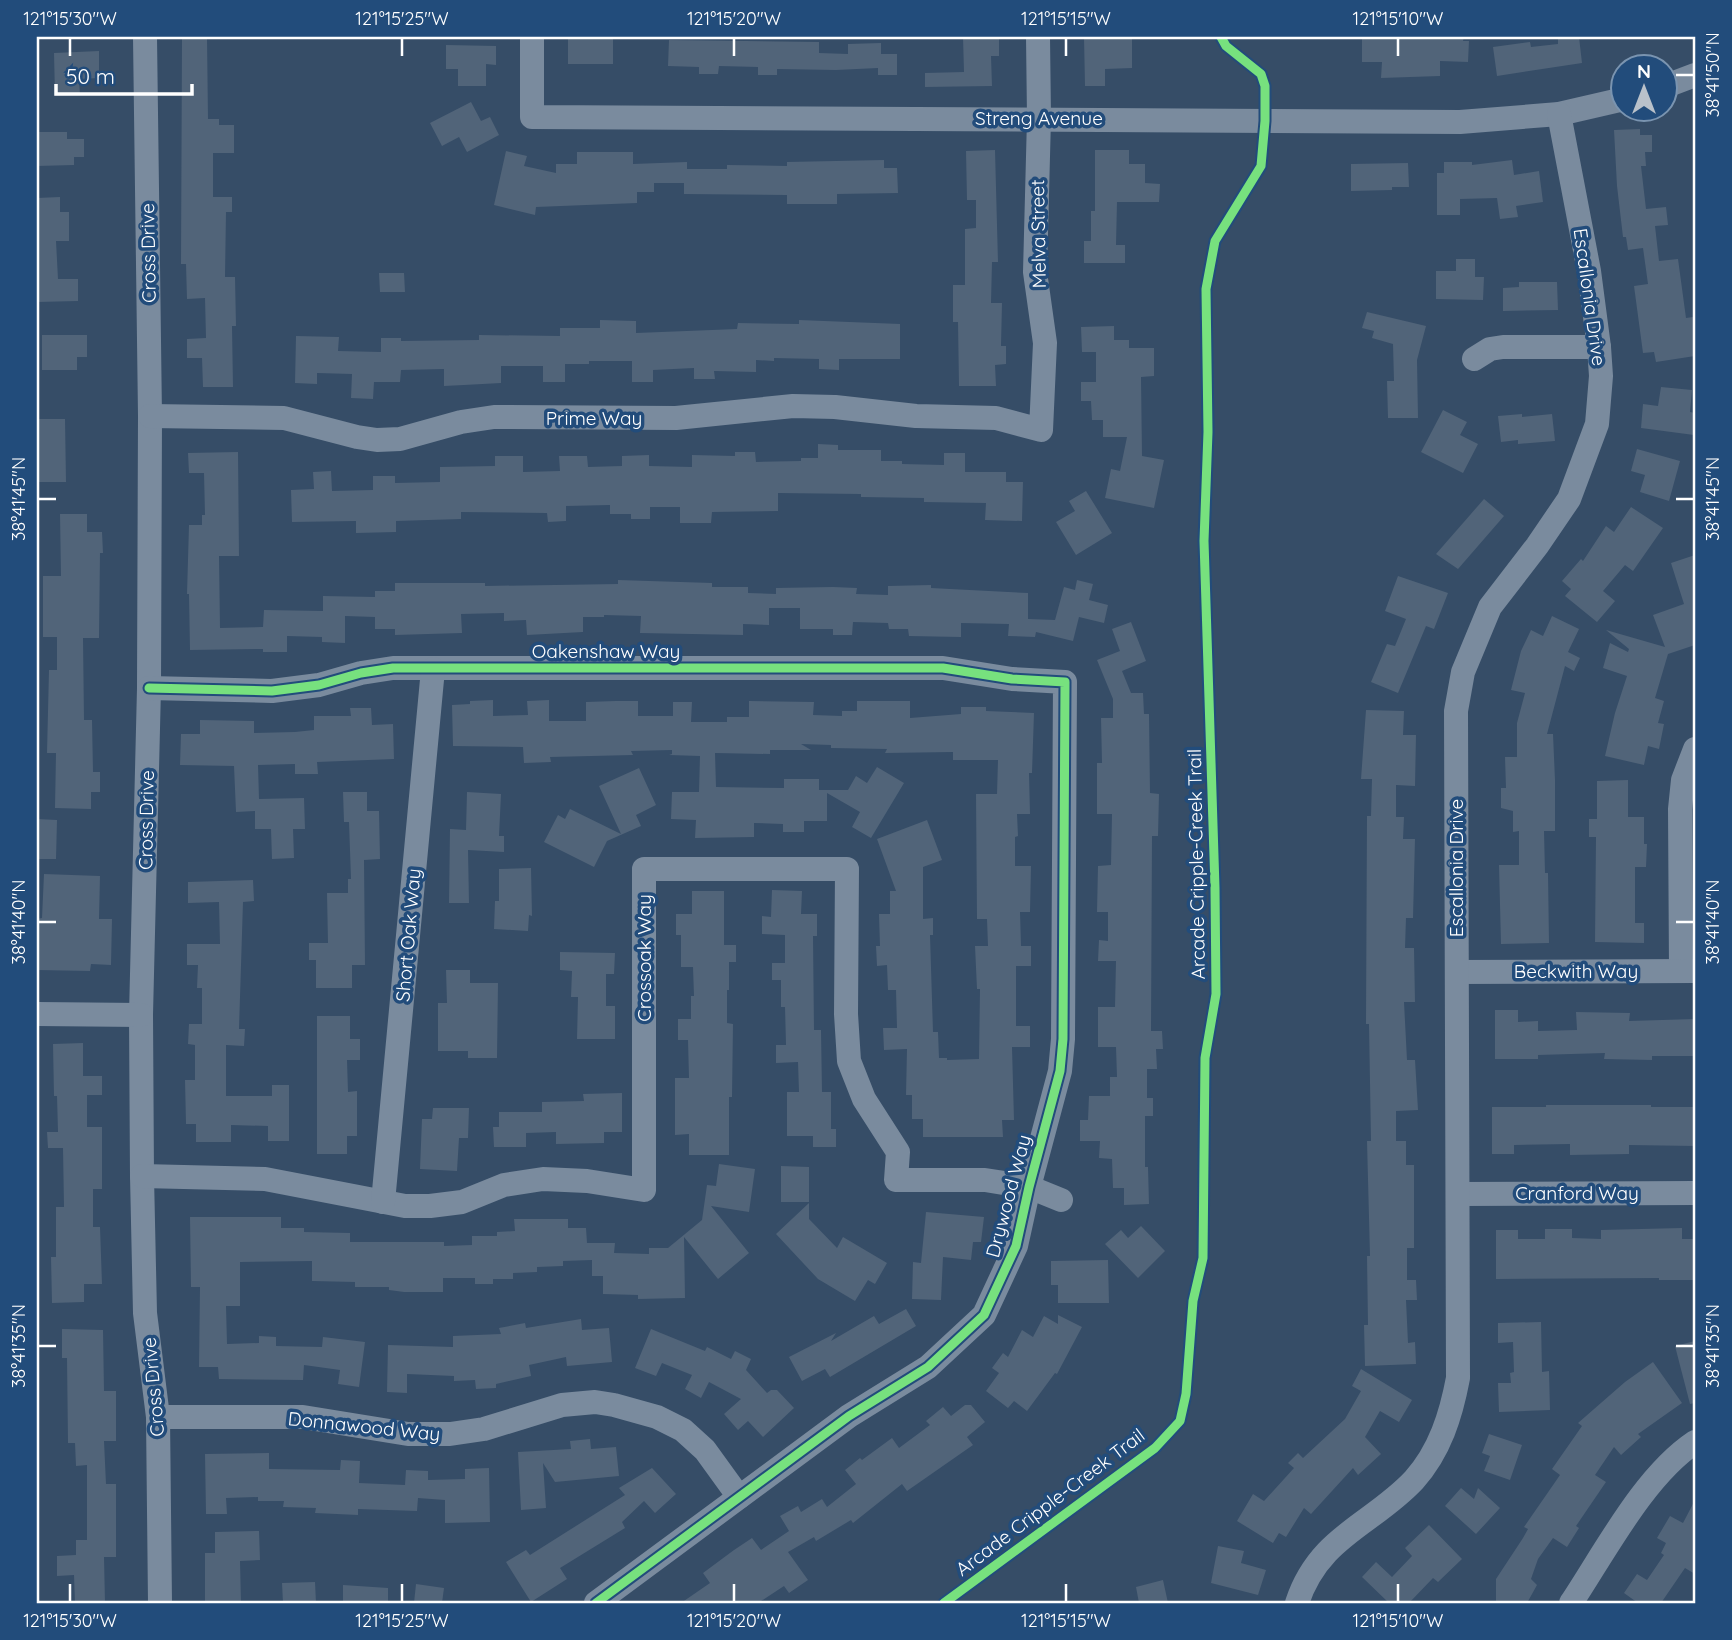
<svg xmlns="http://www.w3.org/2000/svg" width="1732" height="1640" font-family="Quicksand,sans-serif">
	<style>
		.building { fill: #516479 }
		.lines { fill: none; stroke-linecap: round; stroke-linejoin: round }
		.minor { stroke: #7a8b9e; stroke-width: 24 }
		.cycleway-casing { stroke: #224c7b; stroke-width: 13 }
		.cycleway { stroke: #77e17e; stroke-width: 9 }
		.ticks { fill: none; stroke: #fff; stroke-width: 2.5 }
		.labels { text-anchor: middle; stroke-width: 7; stroke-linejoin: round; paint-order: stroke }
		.street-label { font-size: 19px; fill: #fff; stroke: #224c7b }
		.neatline { fill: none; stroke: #fff; stroke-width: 2.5 }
		.ticks-label { font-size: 18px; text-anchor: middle; fill: #fff }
	</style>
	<rect width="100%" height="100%" fill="#364d67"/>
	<g class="building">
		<path d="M182,37H207L208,119H219V125H234V153H213V197H232V212H226L225,277H235L236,326H232L233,387H203L202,358H187V339L206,338L205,298L187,299L186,264H181Z"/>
		<rect x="568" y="37" width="45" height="27"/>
		<path d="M963,37H999V56H991L992,86L925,87V73L964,72Z"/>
		<path d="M1084,37H1132V68L1105,69V86H1085Z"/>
		<path d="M1362,37H1464L1463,41H1469L1468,62L1440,61V76L1381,78L1382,62H1362Z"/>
		<path d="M1558,37H1579L1582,63L1497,76L1493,47L1530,42L1531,47L1558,44Z"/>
		<path d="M669,40L819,42V53L848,54V44L881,43V54H897V75H878V68L836,70L777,69V75H758V67L719,66L718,74H699V67L668,66Z"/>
		<path d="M446,45L496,46V65L486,64V86H458V69H446Z"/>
		<path d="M99,51V78L79,79L80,95L55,96L54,53Z"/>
		<path d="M471,102L481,121L490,117L499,135L467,152L459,137L442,146L430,123Z"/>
		<path d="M1640,129V135H1652V152H1645L1646,166H1641L1646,209L1666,207L1668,225L1655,226L1659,261L1678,259L1686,318L1693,317L1695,356L1656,362L1654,352L1643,353L1634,286L1648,284L1643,248L1628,250L1626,237H1623L1617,186L1614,130Z"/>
		<path d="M37,132H67V139H84V157H74V165L37,166Z"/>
		<path d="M995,150L998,262H992L991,303H1002L1001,346H1006V364L995,365L996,386H959L958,322H953V285H965V229L976,228V200H967L966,151Z"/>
		<path d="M1095,150H1129V164H1145V183L1160,184L1159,202H1117L1116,245H1125V263H1084V241H1091V211H1095Z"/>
		<path d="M506,151L527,156L524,166L556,173V164H577V152H633V164L687,162V169H727V165L787,166V162L884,160V168H897L898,193L837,194V204H787V195L684,194V183H654V192H637V203L536,207L535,215L494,205Z"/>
		<path d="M1512,160L1514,175L1539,171L1543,202L1516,206L1518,217L1500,219L1497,198L1460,199V215H1437V173H1444V162H1472V165Z"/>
		<path d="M1408,163L1409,187H1392V190L1351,191V164Z"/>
		<path d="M60,197V212H69V241H56L58,279H78V301L37,302V198Z"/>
		<path d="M1456,259H1475V277H1484L1483,300L1436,299V271H1456Z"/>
		<path d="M379,273H404L405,292H380Z"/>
		<path d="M1519,282H1557L1558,310L1503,311V288L1519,287Z"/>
		<path d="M1367,312L1426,326L1417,360L1418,418H1388L1387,381H1394L1393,344L1372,338L1374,331L1362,328Z"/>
		<path d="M600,320L636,321V333L737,329L738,323L799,324V320L900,324V359H839V370L819,369V359L774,358V361L756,360V372L714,371L715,379H694V368L653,370V382H632V361H589V364H565V382H543V366H501V383L464,385L444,386V369L401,370L400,382H374L373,399L351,398L352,374L317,373V384L295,383L296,336L339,337L338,351L381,352V338H401V341L479,340V335L560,336V328H600Z"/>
		<path d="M1114,326V340H1129V348H1154V376L1141,377L1142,456L1164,460L1154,508L1105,498L1111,469L1120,471L1127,437H1103V420H1092L1091,401H1081V382H1096V352H1082L1081,327Z"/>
		<path d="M42,335H87V357H77V370H42Z"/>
		<path d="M1661,387L1692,390L1690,412L1695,413L1694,435L1641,428L1643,404L1658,406Z"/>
		<path d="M1443,410L1467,422L1460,435L1478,444L1463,473L1421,452Z"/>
		<path d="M1522,414V417L1552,414L1555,441L1518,444V440L1501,442L1498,416Z"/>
		<path d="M37,419H65L66,482H37Z"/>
		<path d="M818,444L838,445V450H881V461H902V464L944,465V453H965V472H1006V482H1023L1022,521L985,520L986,503L924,502V498L861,497V494L778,493V511L712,512L711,523H680V507H650V519H631V514H610V505L566,506V521L548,522L547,513L461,512V519L396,521V532L356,533V521L292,522L291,490L314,489L313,472L331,471L332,491L373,490V476H395V483L440,482V467L495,466V456H523V472L560,471L559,456H587L588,467L622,466V456L649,455V466L692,467V455L735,456V452H755L756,462L801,461V458H818Z"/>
		<path d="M1637,449L1680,461L1669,501L1640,492L1645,475L1631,471Z"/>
		<path d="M238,452L239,556H219L220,628L263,627L264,610L323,611V596L375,597V591H395V583H485V586L618,584V580L712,583V587H748V593L776,594V588L833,587L857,588L856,594L888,595V586L931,585V588L1028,593V619L1055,620L1064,587L1075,590L1077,580L1093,584L1089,600L1108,605L1104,623L1079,617L1073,641L1036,632L1035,637L1008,636L1009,624L961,623V637L909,636L908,629H889L888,623L853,622L852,635H833V629H800V608H769V625L743,624V635L640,633L641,616L604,615V617H583V632L527,635L526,620L504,621V613L461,614L462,633L395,635V629H375V617L345,616V643L322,642V637L287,636V652H263V649L190,650L189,594H187L189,525H202V515H205L204,473H189L188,453Z"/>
		<path d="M1086,491L1112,533L1076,555L1056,522L1075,511L1069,501Z"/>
		<path d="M1484,499L1504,516L1458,569L1436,554Z"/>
		<path d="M1631,507L1663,528L1633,571L1625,565L1603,591L1615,601L1597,622L1565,596L1571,589L1562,581L1581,559L1583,561L1606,526L1614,532Z"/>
		<path d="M60,514H87V532H102L103,553H100L99,638H83L84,720H92L93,772H100V792H91V809L55,808L56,753H47L49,670H57V637H43V576H61Z"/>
		<path d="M1695,555V645L1668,654L1655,698L1664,701L1658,723L1664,724L1659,749L1648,746L1644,765L1605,756L1615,713L1627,676L1603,668L1610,643L1628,652L1629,649L1606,630L1665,647L1653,615L1684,604L1671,563Z"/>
		<path d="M1398,576L1448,593L1434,629L1426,626L1398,693L1371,682L1387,644L1395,646L1406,619L1385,611Z"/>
		<path d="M1552,616L1579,629L1568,652L1580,658L1574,671L1565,666L1547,734H1553L1555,780V831H1544L1545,873H1548L1549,943L1501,944L1499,865H1519V831L1513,832V811L1501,808V788H1506L1505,757H1517V723L1525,693L1511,690L1521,651L1531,630L1543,636Z"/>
		<path d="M1131,622L1146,661L1122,671L1131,693H1143L1144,714H1149L1150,793L1159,794L1158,836H1152L1151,1031H1162L1163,1049H1156L1157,1069H1147V1098H1153V1116H1145V1167H1148L1149,1204L1124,1205V1188H1113L1112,1159L1099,1158L1100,1141H1080V1120H1088L1089,1096H1110V1077H1117L1116,1047H1098V1007H1115L1116,961H1098L1099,940L1108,941V912H1097L1098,866L1111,865L1112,814H1097V763H1102L1101,718H1113V699L1097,660L1120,651L1112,629Z"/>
		<path d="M493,700V716L528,715L527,701L549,700V721H586V702L616,701H638V716H673V702H692L691,722H727V717H749V701L814,702L813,715L842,716V711H857V701H910V718L961,714V707H986V711L1034,713L1032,773H1029L1030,814H1017L1018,836L1015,837V866H1031L1030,912H1020L1021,946H1031V966H1016V1026H1030V1047H1012L1014,1120H1002L1003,1137H923V1119H912V1095H906L907,1049L884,1050L883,1028H897L896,990H888L887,965L877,966L876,946H880L879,914H890V891H896L877,839L927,820L942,860L923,867V919L933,918V935H930L933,1032H938L939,1058H947V1060L979,1059L980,989H977L975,946H988L987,919H977L976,794H997L998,760H953V752L885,753L887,749L831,748V745L801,744L811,750H770V754L715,753L716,787L784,788V779H819V790H848L856,776L867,783L877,767L904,783L871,838L852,827L860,812L827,793V821H804V832H783V824L754,823V837L695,838L696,820L671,819L672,792H699L700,756L669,755L672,754V750L631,751L633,755L550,757L551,762L524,763L523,747L453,746L452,705L470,704V701Z"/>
		<path d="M350,708H371L372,725L393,724L394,759L317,762L318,774H295V764L258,765L259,799L304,798L305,829H293L294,858L272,859L271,829H255V811L236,812L234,766L180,765L181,734H200V720L254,721V733L295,732L314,730V716H351Z"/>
		<path d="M1366,710L1404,711L1403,735H1416L1415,786L1396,785V817H1404L1403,839H1415L1413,918H1406L1405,948H1414L1415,1002H1404L1407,1060H1415L1418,1110L1396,1111V1141H1406V1165H1414V1248H1407V1280H1416L1417,1300H1406L1408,1343L1415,1342L1416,1364L1365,1366L1364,1325H1368L1367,1256H1370L1367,1141H1371L1369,1024H1366L1367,816H1371L1372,779H1361Z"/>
		<path d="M639,768L656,805L636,815L641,826L607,841L594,867L544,842L558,815L565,819L570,809L621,834L599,786Z"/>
		<path d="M1628,780V817H1644V844H1647L1646,867H1635V923H1644V943L1595,942L1596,837H1589V819H1597V781Z"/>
		<path d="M343,792H367V811H379L380,859L364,860L365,965H352V988H316V960H309V943H328L327,893H348V879H351L349,822H344Z"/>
		<path d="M467,792L501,794L499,836H504V852L468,850L469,903H449L450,829L466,830Z"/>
		<path d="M37,819L57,820L56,859H37Z"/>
		<path d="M531,868L532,916L529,915L528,931L494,929L495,901H499V869Z"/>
		<path d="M44,874L100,876L99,919H112L111,965L91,964L90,971L37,970V919L42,918Z"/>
		<path d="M253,880L254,901L243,902L239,1029H245L244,1046L226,1045V1096H272V1085H289V1141H268V1126L231,1125V1142H196V1124H186L185,1080H195V1045L188,1044L189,1024H202V988H197L198,965H187V944H220L219,902L188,903V882Z"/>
		<path d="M772,890L802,891L801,914H817V936H813L814,1030H821L822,1092H831V1129H836V1147H813V1136H787V1092H799L798,1062L776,1063V1045H786L785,1007H781V980H772V963H785V935L762,934V916L771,917Z"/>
		<path d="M692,891H724V945H736V962H729V990H727V1023L733,1024L732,1097H729V1155H689V1134L675,1135V1078H689L688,1040H678V1019H691V996H694L693,967H681V935H676V914H692Z"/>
		<path d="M560,952L615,953L614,974H606V1006H615V1039H577L578,997H571L572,971L560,970Z"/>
		<path d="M446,970H470V983H498L497,1058H468V1051H438V1003H447Z"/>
		<path d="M1495,1010H1518V1022L1538,1021V1031L1577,1030L1576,1012L1630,1013L1629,1021L1695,1019V1056H1652V1060L1604,1059L1605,1053L1538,1055V1059H1495Z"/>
		<path d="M317,1016H350V1039H360V1060H347L348,1092L357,1091V1136H347V1154H317Z"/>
		<path d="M83,1043V1076H102V1095H87V1127H102V1189H93V1227H100L102,1284H84V1302L52,1303L51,1257H56V1207H64L63,1148H48L47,1132H58L57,1096H54L53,1044Z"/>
		<path d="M622,1093V1132H604V1143L556,1144V1132L526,1133V1147H494L493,1127H499V1112H542V1102L584,1101L583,1094Z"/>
		<path d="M1546,1105H1651V1107H1695V1146L1629,1145V1154L1570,1155V1144L1514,1145V1154H1492V1107H1546Z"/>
		<path d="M433,1108H469L468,1138H459L457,1171L420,1169L422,1119H432Z"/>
		<path d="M719,1164L755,1169L749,1212L711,1206L749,1253L718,1279L684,1237L685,1298L638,1299V1295L603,1294V1276H592V1260L563,1261V1266L537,1267V1272L513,1273V1279H493V1284H475V1278H443V1292H404L389,1290V1287H355V1282L312,1281V1261L240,1262V1306H226L227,1344L259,1343V1336L276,1337V1346L322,1347L323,1337L365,1342L359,1387L338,1384L340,1370L304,1365L303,1380L219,1379L218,1367H199L200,1287H191L190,1217H281V1228H304V1232L350,1233V1242H444V1246L472,1245V1236H497V1232L515,1231L514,1219H568V1228H586L587,1243H615L614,1253L649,1254V1248H668L702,1220L707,1185L716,1186Z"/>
		<path d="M781,1166L809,1167V1202H781Z"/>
		<path d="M809,1203V1219L837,1248L843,1237L887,1263L875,1284L868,1280L855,1301L818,1279L776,1234Z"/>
		<path d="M926,1212L984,1217L981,1242H973L971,1260L943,1257L941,1300L912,1299L913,1262L921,1263Z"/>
		<path d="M1141,1226L1165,1251L1138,1278L1105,1244L1121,1230L1128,1238Z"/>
		<path d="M1682,1228V1239H1695V1280H1659V1278L1496,1279V1230H1518V1239H1545V1229H1572V1238L1601,1239V1230Z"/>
		<path d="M1108,1260L1109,1303H1058V1285H1051V1261Z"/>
		<path d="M906,1309L916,1326L830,1377L825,1369L802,1381L789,1357L836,1333L831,1341L874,1316L879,1324Z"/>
		<path d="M1058,1315L1082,1327L1057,1374L1055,1373L1027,1411L1014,1401L1008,1408L986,1391L999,1373L992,1368L1003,1353L1008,1357L1022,1330L1033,1337L1044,1316L1058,1324Z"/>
		<path d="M581,1319L582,1330L609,1328L612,1362L567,1366L566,1357L529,1365L531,1376L496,1384V1388L476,1389L475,1380L454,1381V1376L407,1374V1393L387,1392L388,1345L453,1347V1336L501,1334L499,1328L525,1323L526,1328Z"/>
		<path d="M1541,1322L1542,1372L1549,1371L1550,1410L1499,1412L1498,1383H1511L1510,1373L1514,1372L1513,1342L1498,1343V1323Z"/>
		<path d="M62,1329L103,1330L104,1391H116V1441H104L106,1484H116V1557H104L105,1603H75L74,1575L57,1576V1556L76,1555V1540H87V1465L76,1466L75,1443H68L67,1358H62Z"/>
		<path d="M651,1329L705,1351L707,1347L731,1359L735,1351L751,1359L746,1370L767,1393L771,1390H777L794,1408L763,1437L748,1421L738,1430L724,1414L741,1399L709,1382L701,1398L685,1389L692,1375L662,1363L656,1376L635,1368Z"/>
		<path d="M1695,1341V1403L1690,1404L1675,1346Z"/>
		<path d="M1653,1362L1682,1403L1638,1434L1641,1437L1621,1455L1614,1447L1595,1475L1606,1482L1576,1526L1579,1528L1567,1547L1553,1538L1538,1559L1531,1579L1537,1585L1527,1603H1496V1579L1523,1538L1528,1529L1524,1527L1560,1475L1552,1469L1582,1426L1578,1423L1625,1382Z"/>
		<path d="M1361,1369L1412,1400L1399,1422L1380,1411L1365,1437L1381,1454L1358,1475L1353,1468L1311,1514L1304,1508L1286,1537L1279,1533L1273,1543L1237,1521L1253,1494L1264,1501L1294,1468L1288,1463L1298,1453L1303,1458L1345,1419L1361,1391L1352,1386Z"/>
		<path d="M965,1405H971L985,1422L967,1437L973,1445L907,1491L902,1484L853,1523L851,1520L816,1541L814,1537L788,1552L808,1580L789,1593L784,1586L758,1603H681L710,1583L703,1573L734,1550L752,1538L761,1550L789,1531L780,1516L798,1506L801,1512L822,1499L827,1507L856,1484L845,1470L860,1458L862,1460L892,1438L899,1448L930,1425L926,1421L943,1407L951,1416Z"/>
		<path d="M1489,1434L1522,1445L1510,1480L1484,1471L1490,1456L1482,1453Z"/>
		<path d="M590,1439L591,1449L616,1447L619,1476L555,1482L543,1463L546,1508L521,1510L518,1452L571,1449L570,1441Z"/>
		<path d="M269,1453V1469L340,1470L341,1460L360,1461L359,1483L405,1485L406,1470L428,1471V1480L465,1479V1469L489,1468L490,1522L445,1523V1500L418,1498L417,1511L358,1509V1515L315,1513L316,1508L283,1507L284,1501H258V1497L226,1498L227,1514H206L205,1454Z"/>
		<path d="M652,1468L676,1494L655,1513L644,1501L622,1522L625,1528L560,1568L567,1579L531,1602L506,1562L526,1550L530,1555L625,1495L619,1488Z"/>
		<path d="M1461,1488L1474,1499L1478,1488L1500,1508L1476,1534L1445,1506Z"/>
		<path d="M1695,1500V1574L1685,1568L1661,1603H1638L1624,1593L1637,1574L1647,1580L1664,1555L1661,1553L1666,1543L1657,1538L1670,1516L1683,1523Z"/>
		<path d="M1429,1525L1462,1559L1438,1582L1433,1578L1409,1603H1389L1362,1577L1376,1562L1392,1577L1412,1556L1405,1548Z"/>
		<path d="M259,1531L260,1560L240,1561L241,1603H205V1553H215V1532Z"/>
		<path d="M1218,1546L1244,1551L1241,1563L1266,1570L1258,1595L1211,1583Z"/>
		<path d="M1163,1580L1168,1603H1139L1136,1587Z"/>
		<path d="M315,1582L316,1603H283L282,1583Z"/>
		<path d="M416,1584L444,1588L442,1603H414Z"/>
		<path d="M343,1585L388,1588V1603H343Z"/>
	</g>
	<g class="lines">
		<g class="minor">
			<path d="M145,37L150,416L149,688L141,1015L142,1176L145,1313L158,1417L160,1603"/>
			<path d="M532,37V117L1460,122L1559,114L1624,99"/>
			<path d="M1666,86L1695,75"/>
			<path d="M1474,359L1490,349L1503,347H1599"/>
			<path d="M150,416L284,418L357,437L377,440L400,439L461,422L494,417L676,418L793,406L835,407L916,416L996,418L1041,430L1045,343L1035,272L1039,118L1038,37"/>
			<path d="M149,688L272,691L319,685L361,673L393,668H943L1012,679L1065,682L1063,1039L1060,1071L1029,1187L1016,1246L984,1315L928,1367L849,1416L596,1603"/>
			<path d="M1681,971L1680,809L1683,780L1695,749"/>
			<path d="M1457,972L1695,971"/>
			<path d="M37,1014L141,1015"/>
			<path d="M142,1176L265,1179L405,1206H430L462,1202L504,1185L543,1179L587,1181L644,1190V869H847L846,1014L849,1061L864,1099L898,1152L896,1180H985L1029,1187L1061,1200"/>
			<path d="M1459,1194L1695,1193"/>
			<path d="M383,1202L433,669"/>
			<path d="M158,1417H303L408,1434H450L484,1429L562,1405L595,1402L614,1405L657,1417L683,1430L705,1450L739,1497"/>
			<path d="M1297,1603C1319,1536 1372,1525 1414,1480C1440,1451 1451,1415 1458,1378L1456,711L1463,672L1490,607L1537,546L1569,499L1597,424L1601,376L1599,347L1589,271L1559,114"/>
			<path d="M1571,1603C1605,1552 1644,1476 1695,1442"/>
		</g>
		<g class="cycleway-casing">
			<g id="cycleway">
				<path d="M149,688L272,691L319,685L361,673L393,668H943L1012,679L1065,682L1063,1039L1060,1071L1029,1187L1016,1246L984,1315L928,1367L849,1416L596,1603"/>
				<path d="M944,1603L1155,1448L1180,1421L1186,1394L1193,1301L1203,1258L1205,1058L1216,994L1215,888L1204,541L1208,432L1206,289L1215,241L1261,166L1265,121V86L1261,74L1226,46L1221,37"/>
			</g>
		</g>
		<use href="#cycleway" class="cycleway"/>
	</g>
	<path class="ticks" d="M70,38V56M402,38V56M734,38V56M1066,38V56M1398,38V56M1676,75H1694M38,499H56M1676,499H1694M38,922H56M1676,922H1694M38,1346H56M1676,1346H1694M70,1584V1602M402,1584V1602M734,1584V1602M1066,1584V1602M1398,1584V1602"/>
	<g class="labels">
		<g class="street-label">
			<text x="1039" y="125">Streng Avenue</text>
			<text transform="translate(1038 234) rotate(-91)" y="7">Melva Street</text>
			<text transform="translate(148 253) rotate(-91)" y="7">Cross Drive</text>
			<text transform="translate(1590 297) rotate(82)" y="7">Escallonia Drive</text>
			<text x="594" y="425">Prime Way</text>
			<text x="606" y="658">Oakenshaw Way</text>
			<text transform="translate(146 820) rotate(-89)" y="7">Cross Drive</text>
			<text transform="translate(1196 864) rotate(-91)" y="7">Arcade Cripple-Creek Trail</text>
			<text transform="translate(1456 868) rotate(-90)" y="7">Escallonia Drive</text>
			<text transform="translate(408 935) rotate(-85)" y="7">Short Oak Way</text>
			<text transform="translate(644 958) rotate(-90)" y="7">Crossoak Way</text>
			<text x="1576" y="978">Beckwith Way</text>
			<text x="1577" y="1200">Cranford Way</text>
			<text transform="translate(1008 1196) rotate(-75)" y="7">Drywood Way</text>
			<text transform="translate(153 1387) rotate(-95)" y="7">Cross Drive</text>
			<text transform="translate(364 1426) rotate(6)" y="7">Donnawood Way</text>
			<text transform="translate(1050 1502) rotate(-37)" y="7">Arcade Cripple-Creek Trail</text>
		</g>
	</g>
	<rect width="1732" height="1640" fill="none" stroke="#224c7b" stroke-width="77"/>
	<g transform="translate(1644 88)"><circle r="33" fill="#224c7b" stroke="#7a94b0" stroke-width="2"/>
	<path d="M0-5L12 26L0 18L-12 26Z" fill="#b9c1ca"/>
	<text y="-10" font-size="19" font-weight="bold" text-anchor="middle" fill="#ffffff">N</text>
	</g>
	<path d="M56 84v10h136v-10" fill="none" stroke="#ffffff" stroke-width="3.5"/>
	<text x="66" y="84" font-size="21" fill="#ffffff" stroke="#224c7b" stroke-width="5" paint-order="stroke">50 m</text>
	<rect x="38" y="38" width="1656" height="1564" class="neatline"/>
	<g class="ticks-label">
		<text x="70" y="25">121°15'30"W</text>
		<text x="402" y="25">121°15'25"W</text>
		<text x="734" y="25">121°15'20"W</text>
		<text x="1066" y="25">121°15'15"W</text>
		<text x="1398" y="25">121°15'10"W</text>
		<text transform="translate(1713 75) rotate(-90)" y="6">38°41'50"N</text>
		<text transform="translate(19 499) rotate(-90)" y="6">38°41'45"N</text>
		<text transform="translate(1713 499) rotate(-90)" y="6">38°41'45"N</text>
		<text transform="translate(19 922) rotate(-90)" y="6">38°41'40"N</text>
		<text transform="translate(1713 922) rotate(-90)" y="6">38°41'40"N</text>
		<text transform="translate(19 1346) rotate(-90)" y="6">38°41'35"N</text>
		<text transform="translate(1713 1346) rotate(-90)" y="6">38°41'35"N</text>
		<text x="70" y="1627">121°15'30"W</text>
		<text x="402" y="1627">121°15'25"W</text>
		<text x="734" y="1627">121°15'20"W</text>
		<text x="1066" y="1627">121°15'15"W</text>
		<text x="1398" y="1627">121°15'10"W</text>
	</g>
</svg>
